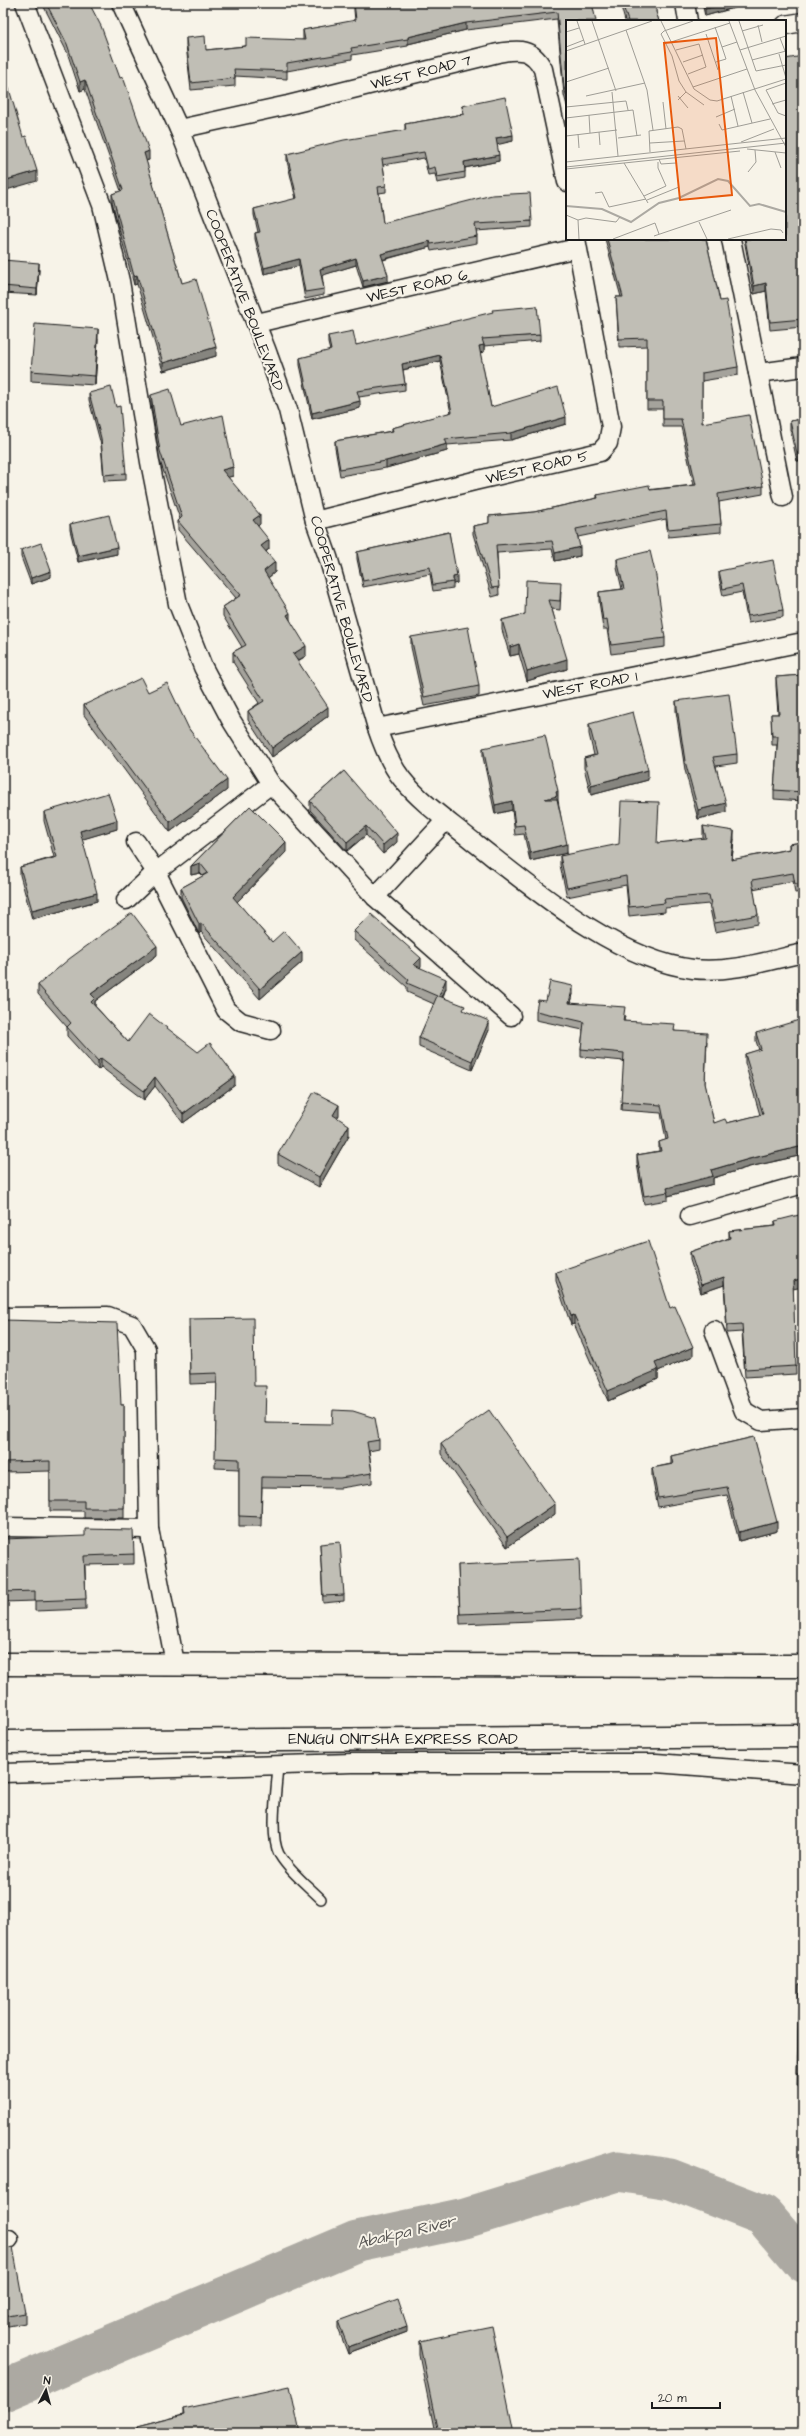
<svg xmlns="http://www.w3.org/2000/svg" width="806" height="2436" font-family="'Architects Daughter',sans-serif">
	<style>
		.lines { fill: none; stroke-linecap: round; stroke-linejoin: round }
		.river { stroke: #aca9a2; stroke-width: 41 }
		.service-casing { stroke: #1c1c1c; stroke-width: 12 }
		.minor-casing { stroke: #1c1c1c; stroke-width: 21 }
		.trunk-casing { stroke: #1c1c1c; stroke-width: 25 }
		.service { stroke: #f7f3e8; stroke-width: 9 }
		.minor { stroke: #f7f3e8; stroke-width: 18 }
		.trunk { stroke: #f7f3e8; stroke-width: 22 }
		.wall { fill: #a5a39c; stroke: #1c1c1c }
		.shaded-wall { fill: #86857f; stroke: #1c1c1c }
		.building { fill: #c0beb5; stroke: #1c1c1c }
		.labels { text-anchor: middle; stroke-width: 4; stroke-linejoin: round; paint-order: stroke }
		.street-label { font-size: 15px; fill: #1c1c1c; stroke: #f7f3e8 }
		.water-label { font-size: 16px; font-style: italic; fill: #565452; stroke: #f7f3e8 }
		.inset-river { fill: none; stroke: #aca9a2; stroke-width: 2 }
		.inset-road { fill: none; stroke: #9f9d96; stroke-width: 1 }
		.view { fill: #e8590c; fill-opacity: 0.15; stroke: #e8590c; stroke-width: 2 }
		.inset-edge { fill: none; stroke: #1c1c1c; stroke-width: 2 }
	</style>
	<rect width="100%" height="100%" fill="#f7f3e8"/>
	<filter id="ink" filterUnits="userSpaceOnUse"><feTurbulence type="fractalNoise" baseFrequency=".025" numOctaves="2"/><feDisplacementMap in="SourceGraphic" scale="8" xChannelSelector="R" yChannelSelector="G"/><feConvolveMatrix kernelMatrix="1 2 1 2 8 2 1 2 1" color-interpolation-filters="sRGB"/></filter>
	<g filter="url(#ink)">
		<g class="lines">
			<path class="river" d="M3,2391L357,2241L465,2218L618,2171L670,2179L763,2215L803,2262"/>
			<g class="service-casing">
				<path id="service" d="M278,1765C277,1787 269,1835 279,1854C289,1871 307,1885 321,1899"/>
			</g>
			<g class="minor-casing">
				<g id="minor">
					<path d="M25,3L102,205L120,281L150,462L178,604L203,667L231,720L271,784"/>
					<path d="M121,3L179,129L266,349L288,410L315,521L328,557L377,728C383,746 390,764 402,779C422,804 451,823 475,843C534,889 616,960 693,969C730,973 767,961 803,953"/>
					<path d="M685,3L688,21"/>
					<path d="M785,25L803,22"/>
					<path d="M179,129L288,105L498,53C519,49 532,48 543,69L567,182"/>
					<path d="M731,239L783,497"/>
					<path d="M257,323L577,248"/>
					<path d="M758,373L803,367"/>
					<path d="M315,521L474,481L600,452L608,443L611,427L576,239"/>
					<path d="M377,728L803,642"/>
					<path d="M136,842L156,872L226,1010L241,1022L271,1030"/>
					<path d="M375,897L446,820"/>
					<path d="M126,900L156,872L271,784L375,897L511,1016"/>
					<path d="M690,1216L803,1184"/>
					<path d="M3,1317L108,1316L132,1325L146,1349L149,1529L175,1663"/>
					<path d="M714,1330L744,1411L761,1421L803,1418"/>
					<path d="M3,1527L149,1529"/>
					<path d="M3,1773L352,1763H656L803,1774"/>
					<path d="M3,2241L9,2239"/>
				</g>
			</g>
			<g class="trunk-casing">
				<g id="trunk">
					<path d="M3,1664L803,1666"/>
					<path d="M3,1742L803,1736"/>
				</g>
			</g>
			<use href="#service" class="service"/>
			<use href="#minor" class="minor"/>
			<use href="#trunk" class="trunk"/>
		</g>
		<g class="wall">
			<path d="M42,3H89L149,160L146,161L182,283L216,356L163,371L137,284L134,285L112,202V194L121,191L85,89L80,91L67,52Z"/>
			<path d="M354,3H592L567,21V106L564,95L557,19L466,30L408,44V46L352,55V59L287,71V79L235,76V86L191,90L186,45V38L206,50L303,40V30L355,21L354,10Z"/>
			<path d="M620,3H656V12L659,21H625Z"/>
			<path d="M702,3H752L705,16Z"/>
			<path d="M803,56V327L770,330L766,291L754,294L744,239H785Z"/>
			<path d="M462,106L513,141L497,144L499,161L465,168V178L437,183L435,174L428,175L424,158L383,165L386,186V192L379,193L383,223L532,221V227L476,231L477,236V243L431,251L430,247L383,260L388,281L363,287L356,265L322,275L324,289V295L305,299L299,266L264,274L255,239V233L258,232L254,215V209L296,199L287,161V154L405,130V124L463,114Z"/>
			<path d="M605,239H706L720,301L738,367V375L702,381V423L763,486V494L719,502L721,524V532L668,537L666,519L578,537L580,556L555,561L552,549L497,553L499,595L492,597L473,534V526L489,523V516L534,512L597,498V495L694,485L681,427H663V409H647V346L619,347L616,297H621Z"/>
			<path d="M3,260L39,270L37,295L3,293Z"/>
			<path d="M540,335V341L484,346V352L480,353L491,407L566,424L511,440L447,445V451L386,468L340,476L335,448V441L392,431V428L451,413L440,361L403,370L405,384V390L359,397L360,408L312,419L300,365V358L330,351L328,343V336L356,345Z"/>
			<path d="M98,339L95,385L31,381V371Z"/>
			<path d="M89,393L126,473V480L104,481L101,445L89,400Z"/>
			<path d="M151,395L181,426L233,476L228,477L260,524L258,526L269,549L266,552L275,572L268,578L290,620L306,656L298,661L328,716L272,757L248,720V711L259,703L233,662V652L242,647L223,616V607L236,598L178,530V521L180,519L160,461L151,404Z"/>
			<path d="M803,419V460L797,461L790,430V421Z"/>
			<path d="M70,524L117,554L78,562L70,530Z"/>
			<path d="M449,532L457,583L453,584V588L433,591L430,574L363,587L357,559V552Z"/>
			<path d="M21,550L51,577L31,584L21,557Z"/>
			<path d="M617,559L665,638V647L611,654L607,629H603L599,601V592L622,589L617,568Z"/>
			<path d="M719,571L783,610V617L748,623L742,592L723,596L719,577Z"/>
			<path d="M561,591L560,610L552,609L567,669L527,681L519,654L510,656L502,630V620L525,614Z"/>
			<path d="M411,637L479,686V696L424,706L411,647Z"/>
			<path d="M803,675V801L774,799V790L777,745H772L771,714H778L776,686V677Z"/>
			<path d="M148,692L189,729L227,790L170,832L84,715V705Z"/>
			<path d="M676,701L737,754V763L716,766L726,812L698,819L685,770L676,711Z"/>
			<path d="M589,724L648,780L591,795L584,768V758L594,755L589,734Z"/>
			<path d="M483,748L558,800L567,853L530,861L524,834L515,835L512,810L495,814L483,757Z"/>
			<path d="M344,771L397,842L383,854L366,835L347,851L310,810V801Z"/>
			<path d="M250,806L286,852L237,902L272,942L302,962L260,999L201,932L199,934L181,897V888L203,876L200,873L191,875V866Z"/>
			<path d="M44,812L117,829L82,839L97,901L32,919L20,875V867L54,857L44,821Z"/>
			<path d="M703,826L734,839L732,860L789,849V844L803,842V892L795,893L793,881L753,889L758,915V924L715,932L709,904L665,908V912L629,916L626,885L567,897L560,865V856L658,843L703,839Z"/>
			<path d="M354,931L421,967L420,968L446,988L443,997L465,1011L489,1030L472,1070L419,1047V1038L434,1004L407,992V987L354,940Z"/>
			<path d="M157,955L95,1001V1006L128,1042L235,1085L183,1123L155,1086L144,1100L101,1067L98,1070L67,1036V1027L38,994V985Z"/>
			<path d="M803,991V1020H802L798,995V992Z"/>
			<path d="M573,994L571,1003L625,1016L624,1021L675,1031L707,1041L705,1084L714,1123H727L760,1115L745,1063V1054L759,1050L756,1041V1033L803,1034V1155L749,1167L713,1178V1184L668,1196V1200L644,1204L637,1164V1155L659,1151V1142L666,1140L661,1113L621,1110L624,1061L581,1057V1049L583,1030L536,1020V1011Z"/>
			<path d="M339,1115L337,1118L349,1135L319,1187L278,1164V1154Z"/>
			<path d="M775,1221L793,1289L796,1374L745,1377L742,1332L727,1333L724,1285L701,1293L690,1260V1252L729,1238V1231L775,1226Z"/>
			<path d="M556,1272L693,1356L658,1371V1379L608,1401L574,1324L571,1325L556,1281Z"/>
			<path d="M3,1320L121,1405H124V1518H84V1511H50V1471L3,1472Z"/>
			<path d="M189,1328L254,1386L265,1423L379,1440V1449L369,1451L372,1473V1483L340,1488L262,1487L261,1526H239V1469L215,1468L217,1383L190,1384Z"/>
			<path d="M754,1437L777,1531L739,1541L727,1495L658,1507L652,1477V1468L671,1464V1456Z"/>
			<path d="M441,1444L555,1514L507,1547L441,1454Z"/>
			<path d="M3,1539L134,1554V1564L85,1565L86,1609L35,1611V1601L3,1602Z"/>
			<path d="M320,1544L344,1595V1601L323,1603Z"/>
			<path d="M458,1565L581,1609V1619L460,1624Z"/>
			<path d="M799,1984H803V2086H797Z"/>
			<path d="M3,2249L25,2313V2323L3,2327Z"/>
			<path d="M338,2321L407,2332L348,2354L338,2328Z"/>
			<path d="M419,2341L514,2433H435L419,2354Z"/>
			<path d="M183,2409L300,2433H137V2427L183,2415Z"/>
		</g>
		<g class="shaded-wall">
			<path d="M727,3H752L705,16V9Z"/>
			<path d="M466,23V30L408,44V37Z"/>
			<path d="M85,80V89L80,91V82Z"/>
			<path d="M513,135V141L496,145V138Z"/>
			<path d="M149,151V160L144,161V153Z"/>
			<path d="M499,155V161L464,168V162Z"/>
			<path d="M37,171V181L3,191V181Z"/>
			<path d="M430,241V247L381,260V254Z"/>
			<path d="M356,258V265L320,276V269Z"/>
			<path d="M299,259V266L264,274V268Z"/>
			<path d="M39,263V270L37,295V289Z"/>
			<path d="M137,275V284L134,285V276Z"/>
			<path d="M388,275V281L363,287V281Z"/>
			<path d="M766,283V291L754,294V286Z"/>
			<path d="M98,329V339L95,385V376Z"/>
			<path d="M484,345V352L479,353V346Z"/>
			<path d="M216,347V356L163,371V363Z"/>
			<path d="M440,355V361L402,370V364Z"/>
			<path d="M360,401V408L312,419V413Z"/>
			<path d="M566,417V424L511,440V433Z"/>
			<path d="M447,444V451L386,468V461Z"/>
			<path d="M803,452V460L797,461V453Z"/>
			<path d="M233,467V476L222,479V470Z"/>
			<path d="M260,515V524L253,530V520Z"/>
			<path d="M269,540V549L261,555V546Z"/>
			<path d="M117,547V554L78,562V556Z"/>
			<path d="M580,547V556L555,561V553Z"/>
			<path d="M275,562V572L264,581V571Z"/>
			<path d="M51,571V577L31,584V578Z"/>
			<path d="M457,576V583L453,584V577Z"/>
			<path d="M290,613V622L287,615Z"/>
			<path d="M519,644V654L510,656V647Z"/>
			<path d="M306,646V656L293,663V654Z"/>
			<path d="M567,659V669L527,681V671Z"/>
			<path d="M328,707V716L272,757V748Z"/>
			<path d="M648,770V780L591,795V785Z"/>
			<path d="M227,780V790L170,832V822Z"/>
			<path d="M558,791V800L545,799L556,792Z"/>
			<path d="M512,801V810L495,814V805Z"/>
			<path d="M726,803V812L698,819V810Z"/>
			<path d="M117,820V829L80,840V831Z"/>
			<path d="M366,826V835L347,851V842Z"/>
			<path d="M734,831V839L731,869V860Z"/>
			<path d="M397,833V842L383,854V845Z"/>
			<path d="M286,842V852L233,906V897Z"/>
			<path d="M567,844V853L530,861V853Z"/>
			<path d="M200,863V873L191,875V866Z"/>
			<path d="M97,893V901L32,919V910Z"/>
			<path d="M201,923V932L199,934V924Z"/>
			<path d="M157,946V955L95,1001V1007L91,1011V994Z"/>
			<path d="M302,952V962L260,999V989Z"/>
			<path d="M421,958V967L414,974V965Z"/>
			<path d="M446,979V988L439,1004V996Z"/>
			<path d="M573,986V994L569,1011V1003Z"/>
			<path d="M489,1021V1030L472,1070V1061Z"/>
			<path d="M5,1050V1059L3,1060V1051Z"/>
			<path d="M101,1058V1067L98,1070V1061Z"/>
			<path d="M235,1076V1085L183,1123V1114Z"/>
			<path d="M155,1077V1086L144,1100V1091Z"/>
			<path d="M339,1105V1115L333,1125V1115Z"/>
			<path d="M349,1125V1135L319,1187V1177Z"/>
			<path d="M803,1146V1155L749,1167L713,1178V1184L668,1196L667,1188L711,1170L749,1159Z"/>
			<path d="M724,1277V1285L701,1293V1285Z"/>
			<path d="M803,1278V1287L793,1289V1281Z"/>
			<path d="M574,1315V1324L571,1325V1316Z"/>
			<path d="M693,1347V1356L658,1371V1379L608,1401V1391L655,1363Z"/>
			<path d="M555,1504V1514L507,1547V1537Z"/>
			<path d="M777,1522V1531L739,1541V1532Z"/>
			<path d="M407,2326V2332L348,2354V2347Z"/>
		</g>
		<g class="building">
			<path d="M46,3H89L101,26L120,78L123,77L149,151L144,153L182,283L196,279L216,347L163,363L137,275L134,276L112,194L123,190L85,80L80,82L67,44Z"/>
			<path d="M354,3H592L596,21H567V98L564,87L557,12L466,23L408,37V39L351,48L352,52L287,63V71L234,69L235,78L191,83L186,38L205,36L206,50L246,46V38L305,40L303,30L356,20Z"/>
			<path d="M622,3H656V12L659,21H628Z"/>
			<path d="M703,3H727L705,9Z"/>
			<path d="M803,56V319L770,322L766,283L754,286L745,239H785V59Z"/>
			<path d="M3,68L23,137L26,136L37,171L3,181Z"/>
			<path d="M505,97L513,135L496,138L499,155L464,162L465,172L437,177L435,167L428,169L424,152L382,159L386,186L378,187L383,223L492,195L530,193L532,221L475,224L477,236L431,244L430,241L381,254L388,275L363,281L356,258L320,269L324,289L305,292L299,259L264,268L255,233L260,232L254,209L297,198L287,154L344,140L406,130L405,124L464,114L462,106Z"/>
			<path d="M607,239H706L720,301L726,300L738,367L702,373V423L749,415L763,486L718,494L721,524L668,529L666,511L576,529L580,547L555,553L552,541L496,545L499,587L492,588L473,526L489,523V516L534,512L598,498L597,495L649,485L650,490L696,485L681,419H663V401H647V338L619,339L616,297H623Z"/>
			<path d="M3,260L39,263L37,289L3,286Z"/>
			<path d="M537,306L540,335L482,339L484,345L479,346L491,407L558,387L566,417L511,433L445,439L447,444L386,461L340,469L335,441L393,431L392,428L452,412L440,355L402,364L405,384L357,391L360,401L312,413L300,358L331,350L328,336L353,331L356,345L493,312L492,310Z"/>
			<path d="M35,324L98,329L95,376L31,371Z"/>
			<path d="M111,387L116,407L120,406L126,473L104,475L101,438L89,393Z"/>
			<path d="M170,389L181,426L223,415L233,467L222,470L260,515L253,520L269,540L261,546L275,562L264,571L290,613L287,615L306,646L293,654L328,707L272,748L248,711L264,701L233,652L246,645L223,607L241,595L178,521L182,517L160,451L151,395Z"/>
			<path d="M803,419V452L797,453L790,421Z"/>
			<path d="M109,515L117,547L78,556L70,524Z"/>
			<path d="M449,532L457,576L453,577V582L433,585L430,567L363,581L357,552Z"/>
			<path d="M41,543L51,571L31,578L21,550Z"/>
			<path d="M650,551L656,576L665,638L611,645L607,619L603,620L599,592L624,589L617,559Z"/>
			<path d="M773,560L783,610L748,616L742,585L723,589L719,571Z"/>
			<path d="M526,580L561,582L560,601L549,600L567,659L527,671L519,644L510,647L502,620L525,614Z"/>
			<path d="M468,627L479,686L424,697L411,637Z"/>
			<path d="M803,675V792L774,790L778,736H772L771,714H779L776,677Z"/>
			<path d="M141,678L148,692L167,683L189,729L227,780L170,822L84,705Z"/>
			<path d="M729,694L737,754L713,757L726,803L698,810L685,761L676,701Z"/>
			<path d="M633,712L648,770L591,785L584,758L597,755L589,724Z"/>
			<path d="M545,735L558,791L556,792L557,796L545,799H557L567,844L530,853L524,825L515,826L512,801L495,805L483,748Z"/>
			<path d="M344,771L397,833L383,845L366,826L347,842L310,801Z"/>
			<path d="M108,793L117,820L80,831L97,893L32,910L20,867L57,857L44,812Z"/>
			<path d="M621,801L659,802L657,843L706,838L703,826L734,831L731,860L790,849L789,844L803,842V883L795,884L793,873L752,880L758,915L715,923L709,895L664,899L665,903L629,907L626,876L567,888L560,856L619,844Z"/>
			<path d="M250,806L286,842L233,897L272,942L284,931L302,952L260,989L201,923L199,924L181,888L208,873L200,863L191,866Z"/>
			<path d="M132,913L157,946L91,994L95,998L91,1002L128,1042L149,1014L198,1052L210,1043L235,1076L183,1114L155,1077L144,1091L101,1058L98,1061L67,1027L71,1023L38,985L69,959Z"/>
			<path d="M371,914L421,958L414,965L446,979L439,996L465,1006L463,1010L489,1021L472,1061L419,1038L437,996L407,983L409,980L354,931Z"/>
			<path d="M550,981L573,986L569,1003L625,1007L623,1021L675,1024L674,1031L707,1033L705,1083L714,1123L725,1119L727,1123L763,1114L745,1054L761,1049L756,1033L799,1020L803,1034V1146L749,1159L711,1170L713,1176L667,1188L668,1192L644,1196L637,1155L661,1151L659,1142L668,1139L661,1105L621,1102L624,1053L581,1049L584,1022L536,1011L538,1000L546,1001Z"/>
			<path d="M803,991V1017H802L798,992Z"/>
			<path d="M3,1043L5,1050L3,1051Z"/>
			<path d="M314,1092L339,1105L333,1115L349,1125L319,1177L278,1154Z"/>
			<path d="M803,1214V1278L793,1281L796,1366L745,1369L742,1324L727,1325L724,1277L701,1285L690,1252L730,1238L729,1231L776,1226L775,1221Z"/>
			<path d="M648,1241L670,1308L675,1306L693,1347L655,1363L658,1370L608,1391L574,1315L571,1316L556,1272Z"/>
			<path d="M253,1318L254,1386H266L265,1423L332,1424L333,1410L353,1411L375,1418L379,1440L367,1442L372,1473L340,1478L262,1477L261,1517L239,1516V1459L215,1458L217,1373L190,1374L189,1319Z"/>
			<path d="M3,1320L117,1323L121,1405H124V1508H84V1501H50V1461L3,1462Z"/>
			<path d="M489,1410L555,1504L507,1537L441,1444Z"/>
			<path d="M754,1437L777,1522L739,1532L727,1487L658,1498L652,1468L673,1464L671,1456Z"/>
			<path d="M85,1529L133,1530L134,1554L84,1556L86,1599L35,1601V1591L3,1592V1539L85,1536Z"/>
			<path d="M340,1542L344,1595L323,1596L320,1544Z"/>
			<path d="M579,1559L581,1609L460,1614L458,1565Z"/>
			<path d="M799,1984H803V2073H797Z"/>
			<path d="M13,2247L25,2313L3,2317V2249Z"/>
			<path d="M398,2299L407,2326L348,2347L338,2321Z"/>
			<path d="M492,2326L514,2433H438L419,2341Z"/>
			<path d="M290,2386L300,2433H138L137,2427L184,2415L183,2409Z"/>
		</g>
	</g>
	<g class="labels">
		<g class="street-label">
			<text transform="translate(421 72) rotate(-14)" y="5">WEST ROAD 7</text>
			<text transform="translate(417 286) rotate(-13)" y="5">WEST ROAD 6</text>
			<text transform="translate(245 300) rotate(69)" y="5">COOPERATIVE BOULEVARD</text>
			<text transform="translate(537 467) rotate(-13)" y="5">WEST ROAD 5</text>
			<text transform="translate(342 609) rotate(74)" y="5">COOPERATIVE BOULEVARD</text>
			<text transform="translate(590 685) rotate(-11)" y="5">WEST ROAD 1</text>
			<text x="403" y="1744">ENUGU ONITSHA EXPRESS ROAD</text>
		</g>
		<g class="water-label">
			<text transform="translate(406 2231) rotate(-13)" y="6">Abakpa River</text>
		</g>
	</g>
	<g transform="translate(566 20)">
		<rect width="220" height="220" fill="#f7f3e8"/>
		<path class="inset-river" d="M0,186L36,189L65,202L93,183L113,178L152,159L162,161L184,186L193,184L220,192"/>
		<path class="inset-road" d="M11,1L19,24M26,1L50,71M95,1L128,69L144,80L151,81L220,59M163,1L189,70L220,127M173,1L190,51L220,45M192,5L196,22M149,7L156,27L171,22M60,10L81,70L87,110M176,11L197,5M0,12L13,8M140,14L152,50M214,18L219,31M105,22L164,3M0,27L18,20M110,30L133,24L140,47L122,54M174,30L220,16M0,31L86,1M213,34L220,58M186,40L220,31M117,42L137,35M150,42L160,39L156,27M0,62L43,48M220,63L200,70L212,93L220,96M127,67L181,49M46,72L52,136M120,72L113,61L106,36L95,14L98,11L127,1M177,72L186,103M20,76L79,63M112,76L122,88M165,76L172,106M112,80L120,72L138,85M97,82L100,109M206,84L220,80M0,87L60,81L62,90M23,95L24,113M150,97L169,89M0,98L67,90L71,116M153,104L156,110L204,99M33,112L34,125M12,114L13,128M0,116L51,110M52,118L75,115M175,122L208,109M84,123L118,121M181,129L220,133M84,132L83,111L112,107L116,109L120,129M209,132L215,148M93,139L95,144L110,143M0,142L220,118M58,143L82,183M0,147L220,123M0,149L174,131M182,152L190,142L189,130M29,173L36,172L43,187L80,179M78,176L100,166L92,148V142M81,180L113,167M0,195L12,200L13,219M12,200L20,198L50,202L54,197M133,202L141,219M88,216L165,190M47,219L89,203L93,214M162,219L205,209L215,210L217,213"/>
		<path class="view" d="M150,18L166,175L114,180L98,23Z"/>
		<rect width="220" height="220" class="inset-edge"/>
	</g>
	<rect width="806" height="2436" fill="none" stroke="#f7f3e8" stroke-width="16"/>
	<rect x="8" y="8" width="790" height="2420" fill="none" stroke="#1c1c1c" stroke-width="1.5" filter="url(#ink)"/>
	<g transform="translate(46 2390) rotate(6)" stroke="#f7f3e8" stroke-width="3" paint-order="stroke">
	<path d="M0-3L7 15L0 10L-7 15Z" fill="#1c1c1c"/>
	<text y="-6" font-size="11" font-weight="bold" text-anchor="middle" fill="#1c1c1c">N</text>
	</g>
	<path d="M652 2402v6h68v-6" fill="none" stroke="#1c1c1c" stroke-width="2"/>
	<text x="658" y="2402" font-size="12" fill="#1c1c1c" stroke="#f7f3e8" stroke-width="3" paint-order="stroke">20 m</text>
</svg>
